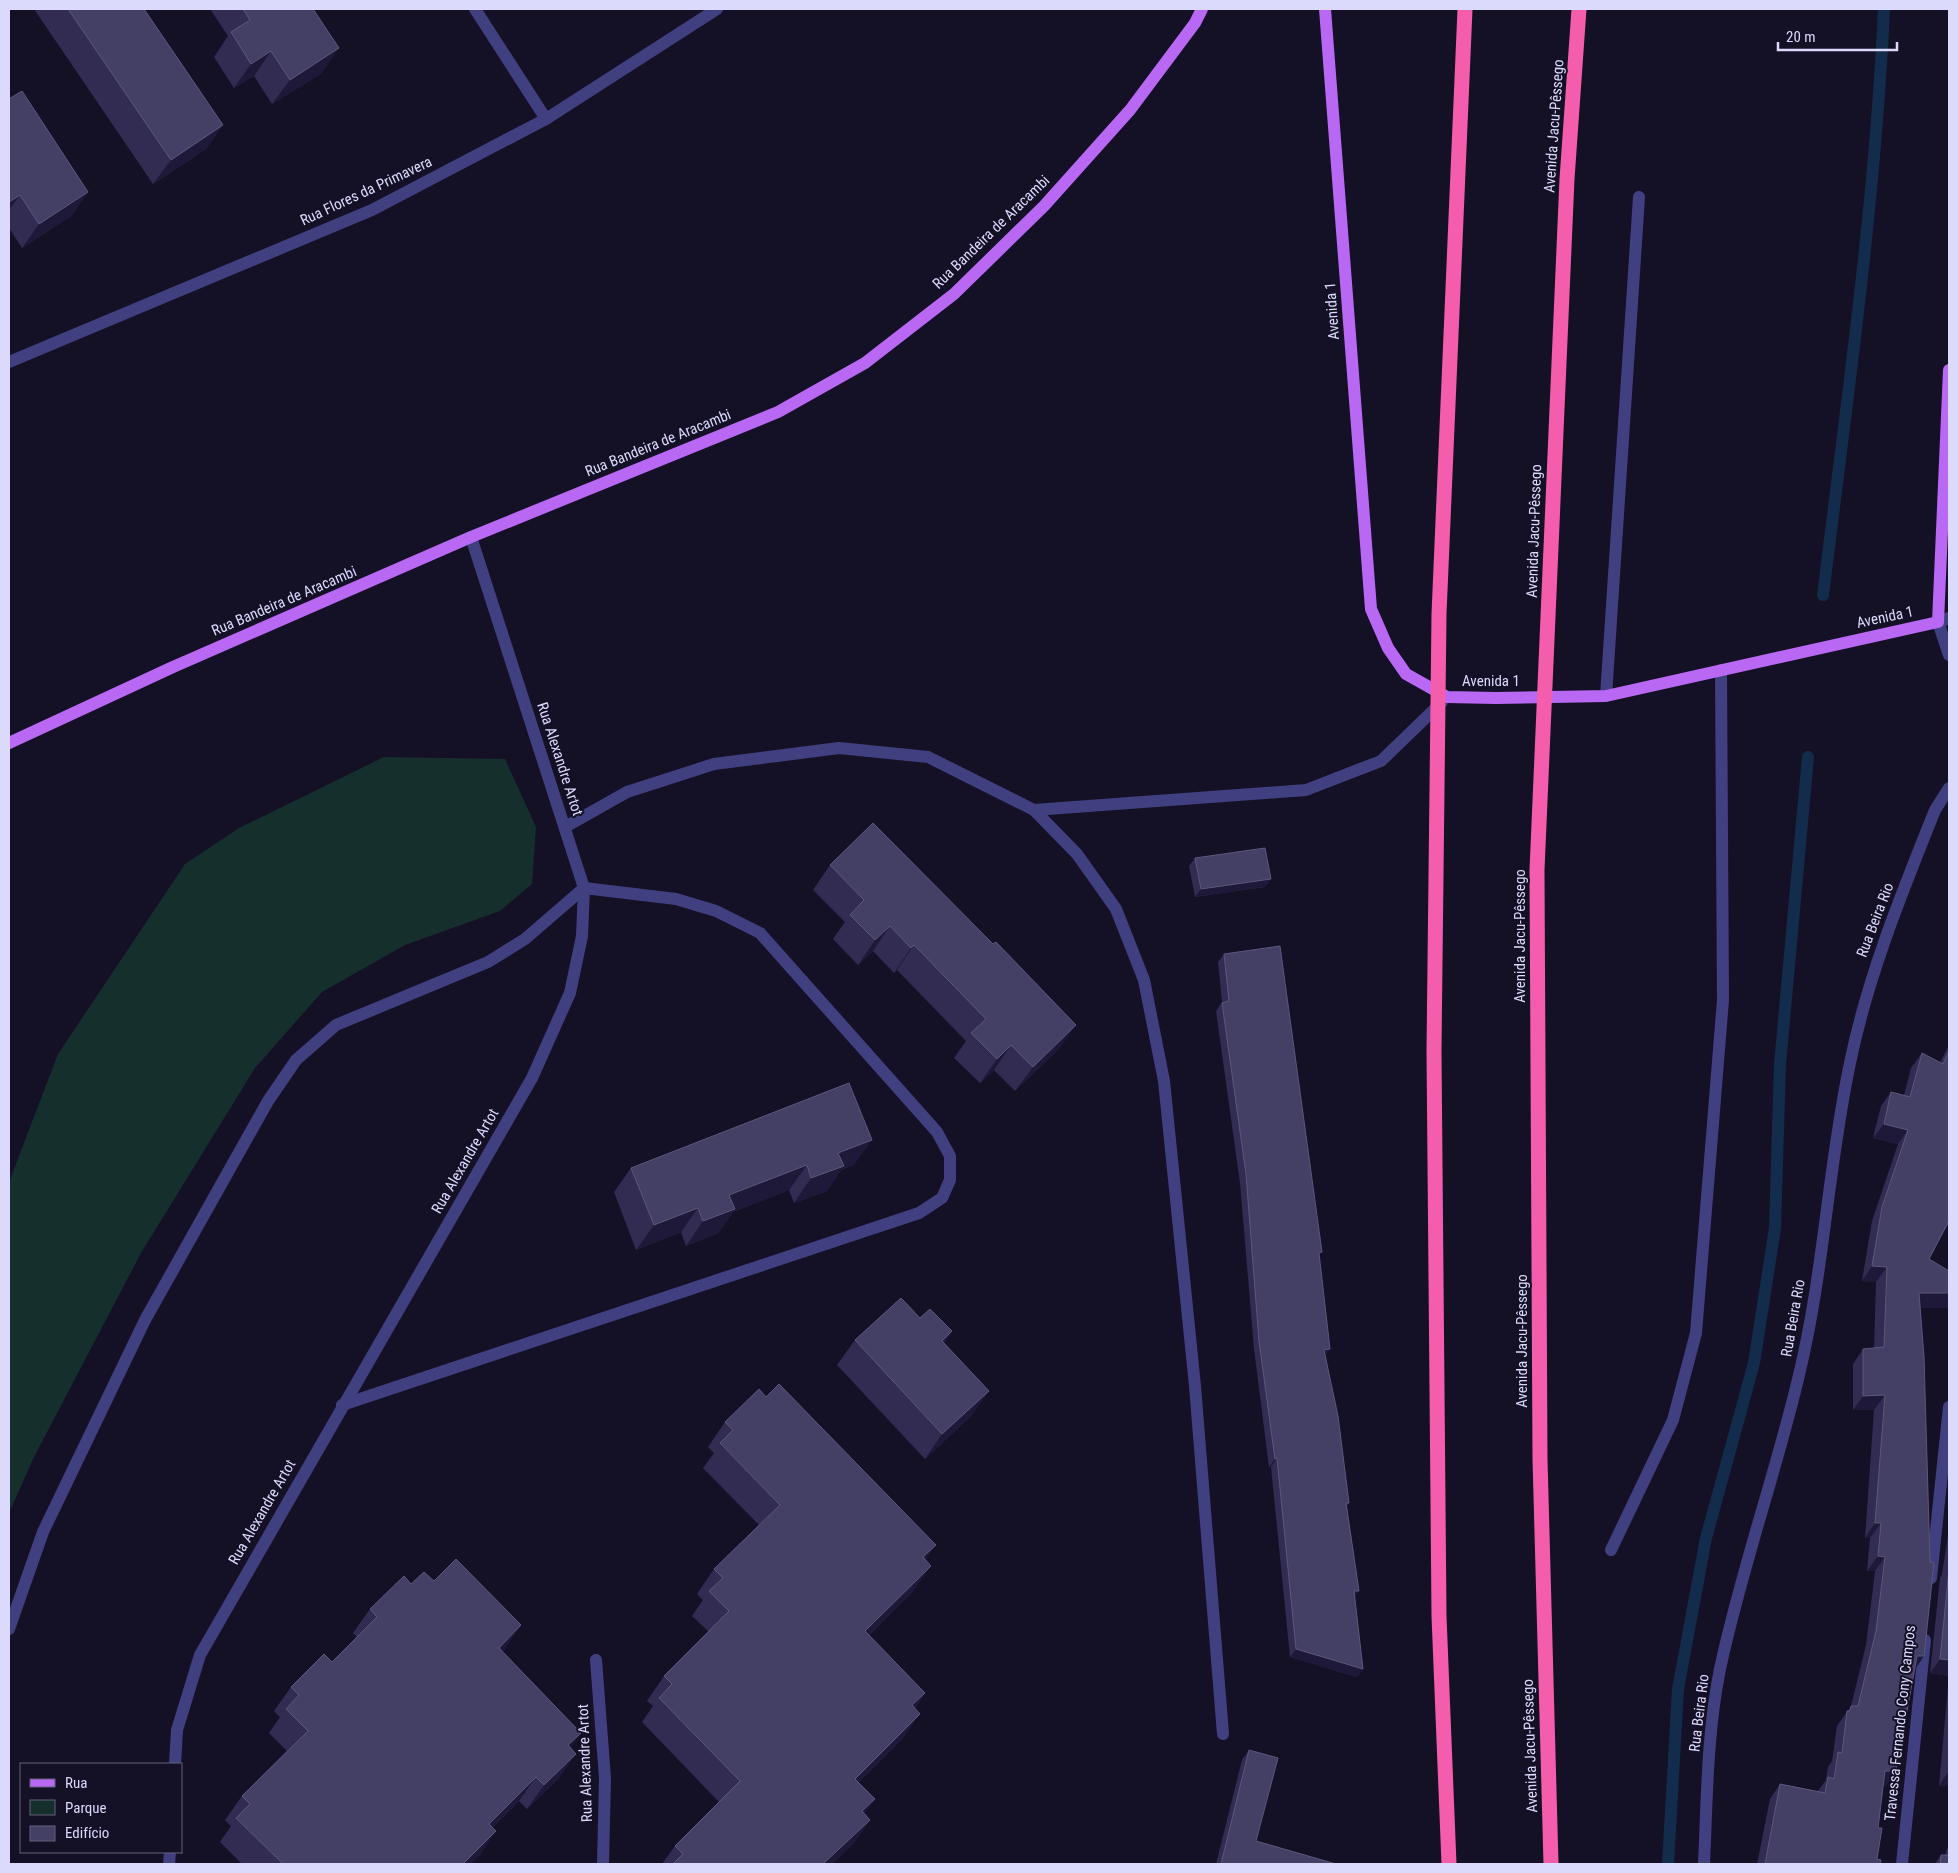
<svg xmlns="http://www.w3.org/2000/svg" width="1958" height="1873" font-family="'Roboto Condensed',sans-serif">
	<style>
		.green { fill: #152f2d }
		.lines { fill: none; stroke-linecap: round; stroke-linejoin: round }
		.stream { stroke: #142c4c; stroke-width: 12 }
		.minor { stroke: #404081; stroke-width: 12 }
		.major { stroke: #b968f4; stroke-width: 12 }
		.highway { stroke: #f35dab; stroke-width: 15 }
		.wall { fill: #322c52 }
		.shaded-wall { fill: #1e1939 }
		.building { fill: #443f64; stroke: #5c577c }
		.labels { text-anchor: middle; stroke-width: 4; stroke-linejoin: round; paint-order: stroke }
		.street-label { font-size: 15px; fill: #dbd9fc; stroke: #141126 }
	</style>
	<rect width="100%" height="100%" fill="#141126"/>
	<path class="green" d="M384,757L505,759L536,827L532,884L500,911L405,945L322,992L255,1068L141,1253L34,1457L9,1513V1182L58,1054L185,864L239,828Z"/>
	<g class="lines">
		<g class="stream">
			<path d="M1823,595C1847,400 1875,205 1884,9"/>
			<path d="M1668,1864L1678,1689L1706,1538L1754,1363L1775,1228L1780,1064L1808,757"/>
		</g>
		<g class="minor">
			<path d="M475,9L546,119"/>
			<path d="M9,362L372,210L546,119L717,9"/>
			<path d="M1949,618L1938,622L1949,655"/>
			<path d="M1606,696L1639,197"/>
			<path d="M1034,810L1306,790L1381,761L1442,702"/>
			<path d="M565,827L627,792L714,764L839,748L928,757L1034,810L1077,854L1116,909L1144,980L1164,1081L1195,1386L1223,1734"/>
			<path d="M1611,1550L1673,1420L1696,1333L1723,1000L1721,670"/>
			<path d="M1931,1578L1949,1407"/>
			<path d="M9,1629L43,1532L145,1320L268,1101L296,1060L336,1025L488,962L525,939L584,888L676,899L716,911L760,933L937,1132L950,1156V1180L942,1198L919,1213L342,1405"/>
			<path d="M596,1660L605,1778L603,1864"/>
			<path d="M175,1764L177,1730L200,1655L532,1078L570,993L582,936L584,888L471,537"/>
			<path d="M169,1864L170,1852"/>
			<path d="M1704,1864C1707,1799 1707,1733 1720,1669C1741,1570 1776,1473 1799,1375C1824,1272 1828,1166 1850,1063C1868,975 1902,893 1935,810L1949,788"/>
			<path d="M1902,1864L1925,1640"/>
		</g>
		<g class="major">
			<path d="M1325,9L1371,609L1388,648L1406,674L1447,697L1496,698L1606,696L1938,622L1949,370"/>
			<path d="M9,743L173,667L471,537L778,412L865,363L954,294L1044,206L1130,110L1195,23L1202,9"/>
		</g>
		<g class="highway">
			<path d="M1449,1864L1439,1616L1434,1051L1439,614L1465,9"/>
			<path d="M1551,1864L1540,1459L1537,870L1567,179L1579,9"/>
		</g>
	</g>
	<g class="wall">
		<path d="M34,9H144L223,125L206,149L153,184Z"/>
		<path d="M210,9H313L322,73L272,104L254,76L234,88L214,57L228,36Z"/>
		<path d="M9,99L88,192L71,216L22,248L9,228Z"/>
		<path d="M1195,858L1271,879L1265,887L1195,897L1189,866Z"/>
		<path d="M830,865L1059,1049L1015,1091L994,1070L980,1083L954,1058L966,1041L897,970L894,973L873,951L858,965L833,939L845,922L813,890Z"/>
		<path d="M1224,954L1319,1256L1325,1355L1349,1503L1347,1506L1359,1591L1354,1597L1363,1669L1357,1677L1290,1657L1271,1467H1269L1254,1349L1240,1183L1216,1011L1222,1002L1218,962Z"/>
		<path d="M1949,1045V1221L1929,1259L1949,1308H1920L1914,1671L1886,1786H1883L1878,1828L1877,1859L1880,1864H1757L1770,1799L1780,1784L1818,1791L1826,1780L1828,1767L1832,1761L1837,1726L1851,1706L1866,1645L1875,1571H1867L1870,1538H1865L1874,1410H1853V1364L1863,1349L1874,1348L1876,1282L1862,1281L1872,1221L1898,1144L1873,1138L1881,1106L1891,1092L1904,1095L1911,1068L1922,1053L1940,1063Z"/>
		<path d="M854,1165L841,1170L827,1191L794,1203L789,1190L733,1212L718,1233L686,1246L681,1232L636,1250L614,1192L631,1168Z"/>
		<path d="M920,1318L952,1331L944,1343L972,1415L925,1459L837,1365L855,1340Z"/>
		<path d="M725,1422L925,1560L914,1590L869,1635L925,1693L915,1708L903,1738L859,1782L864,1814L870,1820L853,1844L832,1864H662L675,1846L719,1802L642,1722L653,1706L647,1701L664,1676L709,1632L692,1616L703,1600L697,1594L714,1569L759,1525L703,1468L714,1453L708,1447Z"/>
		<path d="M1949,1529V1786H1939L1949,1676L1930,1673L1940,1578L1942,1574Z"/>
		<path d="M411,1584L505,1649L502,1652L570,1748L559,1778L527,1809L519,1801L493,1827L480,1855L470,1864H242L220,1842L231,1826L225,1820L242,1796L287,1751L269,1733L280,1717L274,1711L291,1687L332,1662L357,1637L353,1633L370,1609Z"/>
		<path d="M1249,1750L1256,1841L1336,1864H1216L1242,1760Z"/>
		<path d="M1949,1846V1864H1935L1941,1855H1946V1851Z"/>
	</g>
	<g class="shaded-wall">
		<path d="M339,48L322,73L272,104L290,80Z"/>
		<path d="M271,51L254,76L234,88L251,64Z"/>
		<path d="M223,125L206,149L153,184L171,160Z"/>
		<path d="M88,192L71,216L22,248L39,224Z"/>
		<path d="M20,195L9,210V202Z"/>
		<path d="M1271,879L1265,887L1195,897L1201,889Z"/>
		<path d="M890,926L873,951L858,965L875,940Z"/>
		<path d="M914,945L897,970L894,973L911,948Z"/>
		<path d="M1076,1025L1059,1049L1015,1091L1033,1067Z"/>
		<path d="M1011,1045L994,1070L980,1083L997,1059Z"/>
		<path d="M1884,1124L1908,1130L1898,1144L1873,1138Z"/>
		<path d="M872,1140L854,1165L841,1170L827,1191L794,1203L811,1178L838,1153Z"/>
		<path d="M807,1165L789,1190L733,1212L718,1233L686,1246L703,1221L729,1195Z"/>
		<path d="M698,1208L681,1232L636,1250L654,1225Z"/>
		<path d="M1872,1266L1887,1267L1876,1282L1862,1281Z"/>
		<path d="M1919,1293H1949V1308H1909Z"/>
		<path d="M952,1331L935,1356L942,1341Z"/>
		<path d="M1330,1349L1324,1358V1350Z"/>
		<path d="M989,1391L972,1415L925,1459L942,1434Z"/>
		<path d="M1885,1395L1874,1410H1853L1863,1396Z"/>
		<path d="M1277,1458L1271,1467H1269L1275,1459Z"/>
		<path d="M1875,1523H1881L1870,1538H1865Z"/>
		<path d="M936,1545L919,1569L923,1557Z"/>
		<path d="M1878,1556L1885,1557L1875,1571H1867Z"/>
		<path d="M931,1566L914,1590L848,1655L865,1631Z"/>
		<path d="M1354,1591H1359L1353,1600Z"/>
		<path d="M521,1625L505,1649L482,1672L499,1648Z"/>
		<path d="M1296,1649L1363,1669L1357,1677L1290,1657Z"/>
		<path d="M1917,1656H1924L1914,1671Z"/>
		<path d="M1940,1659L1949,1660V1676L1930,1673Z"/>
		<path d="M925,1693L908,1717L912,1705Z"/>
		<path d="M920,1714L903,1738L838,1803L855,1779Z"/>
		<path d="M581,1733L564,1757L568,1745Z"/>
		<path d="M576,1754L559,1778L527,1809L544,1785Z"/>
		<path d="M1885,1771H1896L1886,1786H1875Z"/>
		<path d="M1949,1771V1786H1939Z"/>
		<path d="M536,1777L519,1801L472,1848L489,1824Z"/>
		<path d="M875,1799L858,1823L862,1811Z"/>
		<path d="M870,1820L853,1844L832,1864H823Z"/>
		<path d="M496,1831L480,1855L470,1864H463Z"/>
	</g>
	<g class="building">
		<path d="M68,9H144L223,125L171,160Z"/>
		<path d="M243,9H313L339,48L290,80L271,51L251,64L231,32L250,20Z"/>
		<path d="M22,91L88,192L39,224L20,195L9,202V99Z"/>
		<path d="M873,823L993,944L996,942L1076,1025L1033,1067L1011,1045L997,1059L971,1033L986,1019L914,945L911,948L890,926L875,940L850,915L864,900L830,865Z"/>
		<path d="M1265,848L1271,879L1201,889L1195,858Z"/>
		<path d="M1280,946L1322,1252L1319,1253L1330,1349L1324,1350L1338,1416L1349,1503H1346L1359,1591H1354L1363,1669L1296,1649L1277,1458L1275,1459L1259,1341L1246,1174L1222,1003L1229,1001L1224,954Z"/>
		<path d="M1949,1051V1221L1929,1259L1949,1271V1293H1919L1924,1357L1930,1562L1934,1563L1924,1656H1917L1896,1771H1885L1878,1828H1882L1877,1859L1881,1860L1880,1864H1765L1780,1784L1825,1793L1828,1777L1834,1779L1838,1752L1842,1753L1847,1711H1850L1851,1706H1858L1876,1631L1885,1557L1878,1556L1881,1523H1875L1885,1395L1863,1396V1349L1884,1347L1887,1267L1872,1266L1882,1207L1908,1130L1884,1124L1891,1092L1910,1097L1922,1053L1943,1064Z"/>
		<path d="M849,1083L872,1140L838,1153L844,1166L811,1178L807,1165L729,1195L735,1209L703,1221L698,1208L654,1225L631,1168Z"/>
		<path d="M901,1298L920,1318L930,1309L952,1331L942,1341L989,1391L942,1434L855,1340Z"/>
		<path d="M779,1384L936,1545L923,1557L931,1566L865,1631L925,1693L912,1705L920,1714L855,1779L875,1799L862,1811L870,1820L823,1864H673L683,1854L675,1846L740,1781L659,1698L672,1684L664,1676L729,1611L709,1591L723,1578L714,1569L780,1505L720,1443L733,1430L725,1422L759,1389L766,1397Z"/>
		<path d="M456,1559L521,1625L499,1648L581,1733L568,1745L576,1754L544,1785L536,1777L489,1824L496,1831L463,1864H283L236,1818L250,1804L242,1796L308,1731L286,1709L299,1695L291,1687L324,1654L332,1662L377,1617L370,1609L404,1576L411,1584L424,1572L434,1581Z"/>
		<path d="M1949,1570V1660L1940,1659Z"/>
		<path d="M1249,1750L1278,1758L1256,1841L1336,1864H1221Z"/>
		<path d="M1941,1855H1949V1864H1940Z"/>
	</g>
	<g class="labels">
		<g class="street-label">
			<text transform="translate(1554 126) rotate(-86)" y="5">Avenida Jacu-Pêssego</text>
			<text transform="translate(366 191) rotate(-25)" y="5">Rua Flores da Primavera</text>
			<text transform="translate(991 232) rotate(-44)" y="5">Rua Bandeira de Aracambi</text>
			<text transform="translate(1332 311) rotate(-94)" y="5">Avenida 1</text>
			<text transform="translate(658 443) rotate(-22)" y="5">Rua Bandeira de Aracambi</text>
			<text transform="translate(1534 531) rotate(-88)" y="5">Avenida Jacu-Pêssego</text>
			<text transform="translate(284 601) rotate(-23)" y="5">Rua Bandeira de Aracambi</text>
			<text transform="translate(1885 617) rotate(-12)" y="5">Avenida 1</text>
			<text x="1491" y="686">Avenida 1</text>
			<text transform="translate(560 759) rotate(72)" y="5">Rua Alexandre Artot</text>
			<text transform="translate(1875 920) rotate(-69)" y="5">Rua Beira Rio</text>
			<text transform="translate(1520 936) rotate(-90)" y="5">Avenida Jacu-Pêssego</text>
			<text transform="translate(465 1161) rotate(-60)" y="5">Rua Alexandre Artot</text>
			<text transform="translate(1793 1318) rotate(-80)" y="5">Rua Beira Rio</text>
			<text transform="translate(1522 1341) rotate(-90)" y="5">Avenida Jacu-Pêssego</text>
			<text transform="translate(262 1512) rotate(-60)" y="5">Rua Alexandre Artot</text>
			<text transform="translate(1699 1713) rotate(-83)" y="5">Rua Beira Rio</text>
			<text transform="translate(1900 1723) rotate(-84)" y="5">Travessa Fernando Cony Campos</text>
			<text transform="translate(1530 1746) rotate(-92)" y="5">Avenida Jacu-Pêssego</text>
			<text transform="translate(585 1763) rotate(-92)" y="5">Rua Alexandre Artot</text>
		</g>
	</g>
	<rect width="1958" height="1873" fill="none" stroke="#dbd9fc" stroke-width="20"/>
	<rect x="20" y="1763" width="162" height="90" fill="#141126" stroke="#64617c"/>
	<rect x="30" y="1779" width="25" height="8" fill="#b968f4" stroke="#64617c"/>
	<text x="65" y="1788" font-size="15" fill="#dbd9fc">Rua</text>
	<rect x="30" y="1800" width="25" height="15" fill="#152f2d" stroke="#64617c"/>
	<text x="65" y="1813" font-size="15" fill="#dbd9fc">Parque</text>
	<rect x="30" y="1826" width="25" height="15" fill="#443f64" stroke="#64617c"/>
	<text x="65" y="1838" font-size="15" fill="#dbd9fc">Edifício</text>
	<path d="M1778 42v8h119v-8" fill="none" stroke="#dbd9fc" stroke-width="2.5"/>
	<text x="1786" y="42" font-size="15" fill="#dbd9fc" stroke="#141126" stroke-width="4" paint-order="stroke">20 m</text>
</svg>
